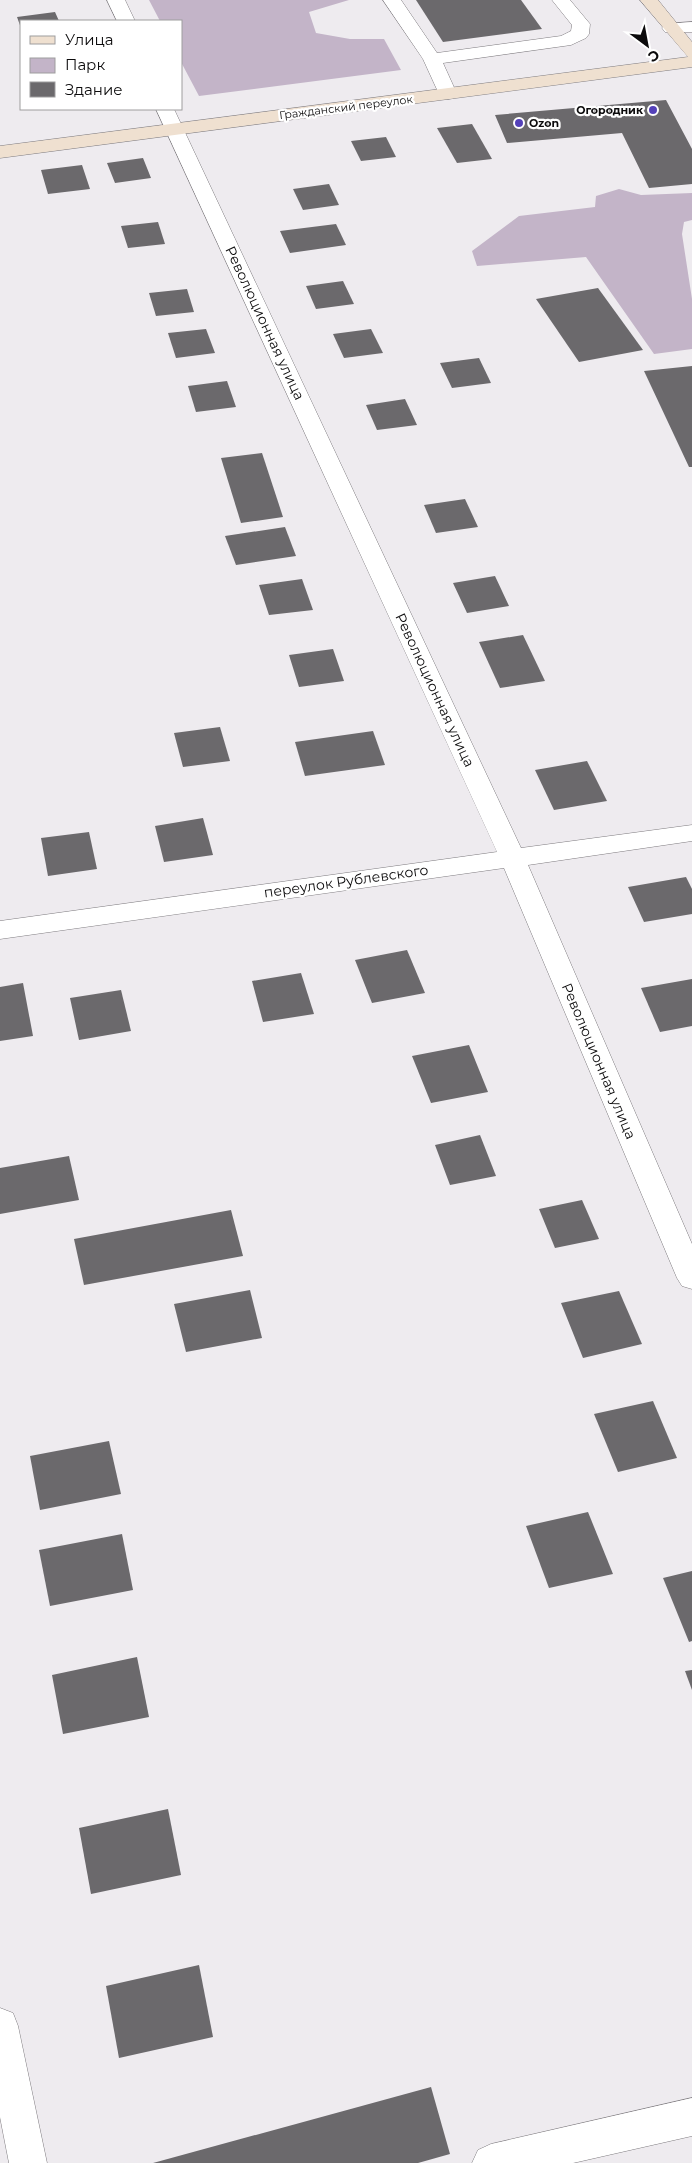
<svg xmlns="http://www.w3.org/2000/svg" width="692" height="2163" font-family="Montserrat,sans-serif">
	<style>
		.green { fill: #c3b4c8 }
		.building { fill: #6b696c }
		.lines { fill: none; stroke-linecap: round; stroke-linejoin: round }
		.lane-casing { stroke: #7e7b7f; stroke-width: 1 }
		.street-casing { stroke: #7e7b7f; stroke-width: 1 }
		.secondary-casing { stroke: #7e7b7f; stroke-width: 1 }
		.lane { fill: #fff; fill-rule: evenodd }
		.street { fill: #fff; fill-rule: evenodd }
		.secondary { fill: #efe0d0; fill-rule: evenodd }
		.poi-dot { fill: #5441b9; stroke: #fff; stroke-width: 2 }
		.labels { text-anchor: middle; stroke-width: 4.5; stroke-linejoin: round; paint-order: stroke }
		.far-street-label { font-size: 11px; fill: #0c0b0c; stroke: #fff }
		.far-poi-label { font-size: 11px; font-weight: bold; fill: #0c0b0c; stroke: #fff; text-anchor: end }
		.street-label { font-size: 14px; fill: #0c0b0c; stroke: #fff }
	</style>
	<rect width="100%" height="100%" fill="#eeebef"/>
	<g class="green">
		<path d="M149,0H349L309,12L316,33L350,39H384L401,70L199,96L181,62V21H160Z"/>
		<path d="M619,189L641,195L692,193V220L684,222L682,234L692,299V349L654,354L586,257L477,266L472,251L519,216L595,207L596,196Z"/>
	</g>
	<g class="building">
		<path d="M416,0H521L542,29L443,42Z"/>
		<path d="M55,12L59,21H21V28L17,17Z"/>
		<path d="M666,100L692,149V184L649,188L622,133L507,143L495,115Z"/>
		<path d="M472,124L492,159L457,163L437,128Z"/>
		<path d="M386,137L396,157L361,161L351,141Z"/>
		<path d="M143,158L151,178L115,183L107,163Z"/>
		<path d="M82,165L90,189L48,194L41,170Z"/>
		<path d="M329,184L339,205L303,210L293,189Z"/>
		<path d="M158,222L165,244L128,248L121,226Z"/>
		<path d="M336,224L346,245L290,253L280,231Z"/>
		<path d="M343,281L354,304L316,309L306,286Z"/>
		<path d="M598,288L643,350L579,362L536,299Z"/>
		<path d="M187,289L194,312L156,316L149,293Z"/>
		<path d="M206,329L215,353L176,358L168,333Z"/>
		<path d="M371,329L383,353L344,358L333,334Z"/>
		<path d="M479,358L491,383L452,388L440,363Z"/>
		<path d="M692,366V467H689L644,371Z"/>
		<path d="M227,381L236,407L196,412L188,386Z"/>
		<path d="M405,399L417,425L377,430L366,405Z"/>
		<path d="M262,453L283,517L241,523L221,458Z"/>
		<path d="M465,499L478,527L436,533L424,505Z"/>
		<path d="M285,527L296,556L236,565L225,536Z"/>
		<path d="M495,576L509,606L467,613L453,583Z"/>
		<path d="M302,579L313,610L269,615L259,585Z"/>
		<path d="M523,635L545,681L500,688L479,642Z"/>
		<path d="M333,649L344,681L299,687L289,655Z"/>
		<path d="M220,727L230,761L183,767L174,733Z"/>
		<path d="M373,731L385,765L305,776L295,742Z"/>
		<path d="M587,761L607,801L554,810L535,770Z"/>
		<path d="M203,818L213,855L164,862L155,826Z"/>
		<path d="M89,832L97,869L48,876L41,838Z"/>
		<path d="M686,877L692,889V914L644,922L628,887Z"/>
		<path d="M407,950L425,993L372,1003L355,960Z"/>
		<path d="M301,973L314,1014L263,1022L252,981Z"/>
		<path d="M692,979V1026L660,1032L641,988Z"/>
		<path d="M23,983L33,1036L0,1041V987Z"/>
		<path d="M121,990L131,1031L79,1040L70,998Z"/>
		<path d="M469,1045L488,1092L431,1103L412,1056Z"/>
		<path d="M480,1135L496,1176L450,1185L435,1145Z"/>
		<path d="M69,1156L79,1200L0,1214V1168Z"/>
		<path d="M582,1200L599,1239L555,1248L539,1209Z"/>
		<path d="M231,1210L243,1256L84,1285L74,1239Z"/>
		<path d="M250,1290L262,1338L186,1352L174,1304Z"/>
		<path d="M619,1291L642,1344L583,1358L561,1303Z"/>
		<path d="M653,1401L677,1458L618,1472L594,1414Z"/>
		<path d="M109,1441L121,1494L40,1510L30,1456Z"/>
		<path d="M588,1512L613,1574L549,1588L526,1526Z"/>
		<path d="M122,1534L133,1590L50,1606L39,1550Z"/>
		<path d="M692,1571V1641L689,1642L663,1578Z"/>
		<path d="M137,1657L149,1717L63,1734L52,1675Z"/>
		<path d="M692,1670V1690L685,1671Z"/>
		<path d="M168,1809L181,1875L91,1894L79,1828Z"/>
		<path d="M199,1965L213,2037L119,2058L106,1986Z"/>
		<path d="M431,2087L450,2154L418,2163H153Z"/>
	</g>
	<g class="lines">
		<g class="lane-casing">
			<g id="lane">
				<path d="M383,0H401L437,53L561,36L571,31L572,25L552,0H570L590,24L589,34L586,38L571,45L443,63L457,94L454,98L448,99L442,98L439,94L423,59Z"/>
				<path d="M692,22V32H665L662,28L665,24Z"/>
				<path d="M692,2098V2136L573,2163H472L478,2150L491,2144Z"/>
			</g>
		</g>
		<g class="street-casing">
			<g id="street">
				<path d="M107,0H125L135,21H117Z"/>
				<path d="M156,109H174L521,848L692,825V841L528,865L692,1244V1289L682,1286L677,1278L504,868L0,939V921L497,852Z"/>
				<path d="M0,2008L13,2013L18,2026L47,2163H9L0,2117Z"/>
			</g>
		</g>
		<g class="secondary-casing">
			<path id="secondary" d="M640,0H658L692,42V67L0,158V146L688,57Z"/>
		</g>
		<use href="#lane" class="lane"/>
		<use href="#street" class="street"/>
		<use href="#secondary" class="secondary"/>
	</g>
	<g class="poi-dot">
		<circle cx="653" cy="110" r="5"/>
		<circle cx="519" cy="123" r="5"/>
	</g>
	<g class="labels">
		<g class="far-street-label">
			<text transform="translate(346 107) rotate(-7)" y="4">Гражданский переулок</text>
		</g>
		<g class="far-poi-label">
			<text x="643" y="114">Огородник</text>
			<text x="529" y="127" text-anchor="start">Ozon</text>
		</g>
		<g class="street-label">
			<text transform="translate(265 323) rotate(65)" y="5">Революционная улица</text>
			<text transform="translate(435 690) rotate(65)" y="5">Революционная улица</text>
			<text transform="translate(346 881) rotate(-8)" y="5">переулок Рублевского</text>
			<text transform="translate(599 1061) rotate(67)" y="5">Революционная улица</text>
		</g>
	</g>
	<rect x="20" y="20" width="162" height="90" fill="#ffffff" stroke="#9e9d9e"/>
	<rect x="30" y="36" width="25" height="8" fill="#efe0d0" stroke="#9e9d9e"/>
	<text x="65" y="45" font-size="15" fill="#0c0b0c">Улица</text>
	<rect x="30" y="58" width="25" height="15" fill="#c3b4c8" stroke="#9e9d9e"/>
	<text x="65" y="70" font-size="15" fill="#0c0b0c">Парк</text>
	<rect x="30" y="82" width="25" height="15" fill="#6b696c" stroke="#9e9d9e"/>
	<text x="65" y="95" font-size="15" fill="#0c0b0c">Здание</text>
	<g transform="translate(647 45) rotate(148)" stroke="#ffffff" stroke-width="4" paint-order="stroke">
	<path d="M0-4L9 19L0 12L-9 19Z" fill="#0c0b0c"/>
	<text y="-8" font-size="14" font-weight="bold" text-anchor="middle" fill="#0c0b0c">С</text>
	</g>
</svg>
